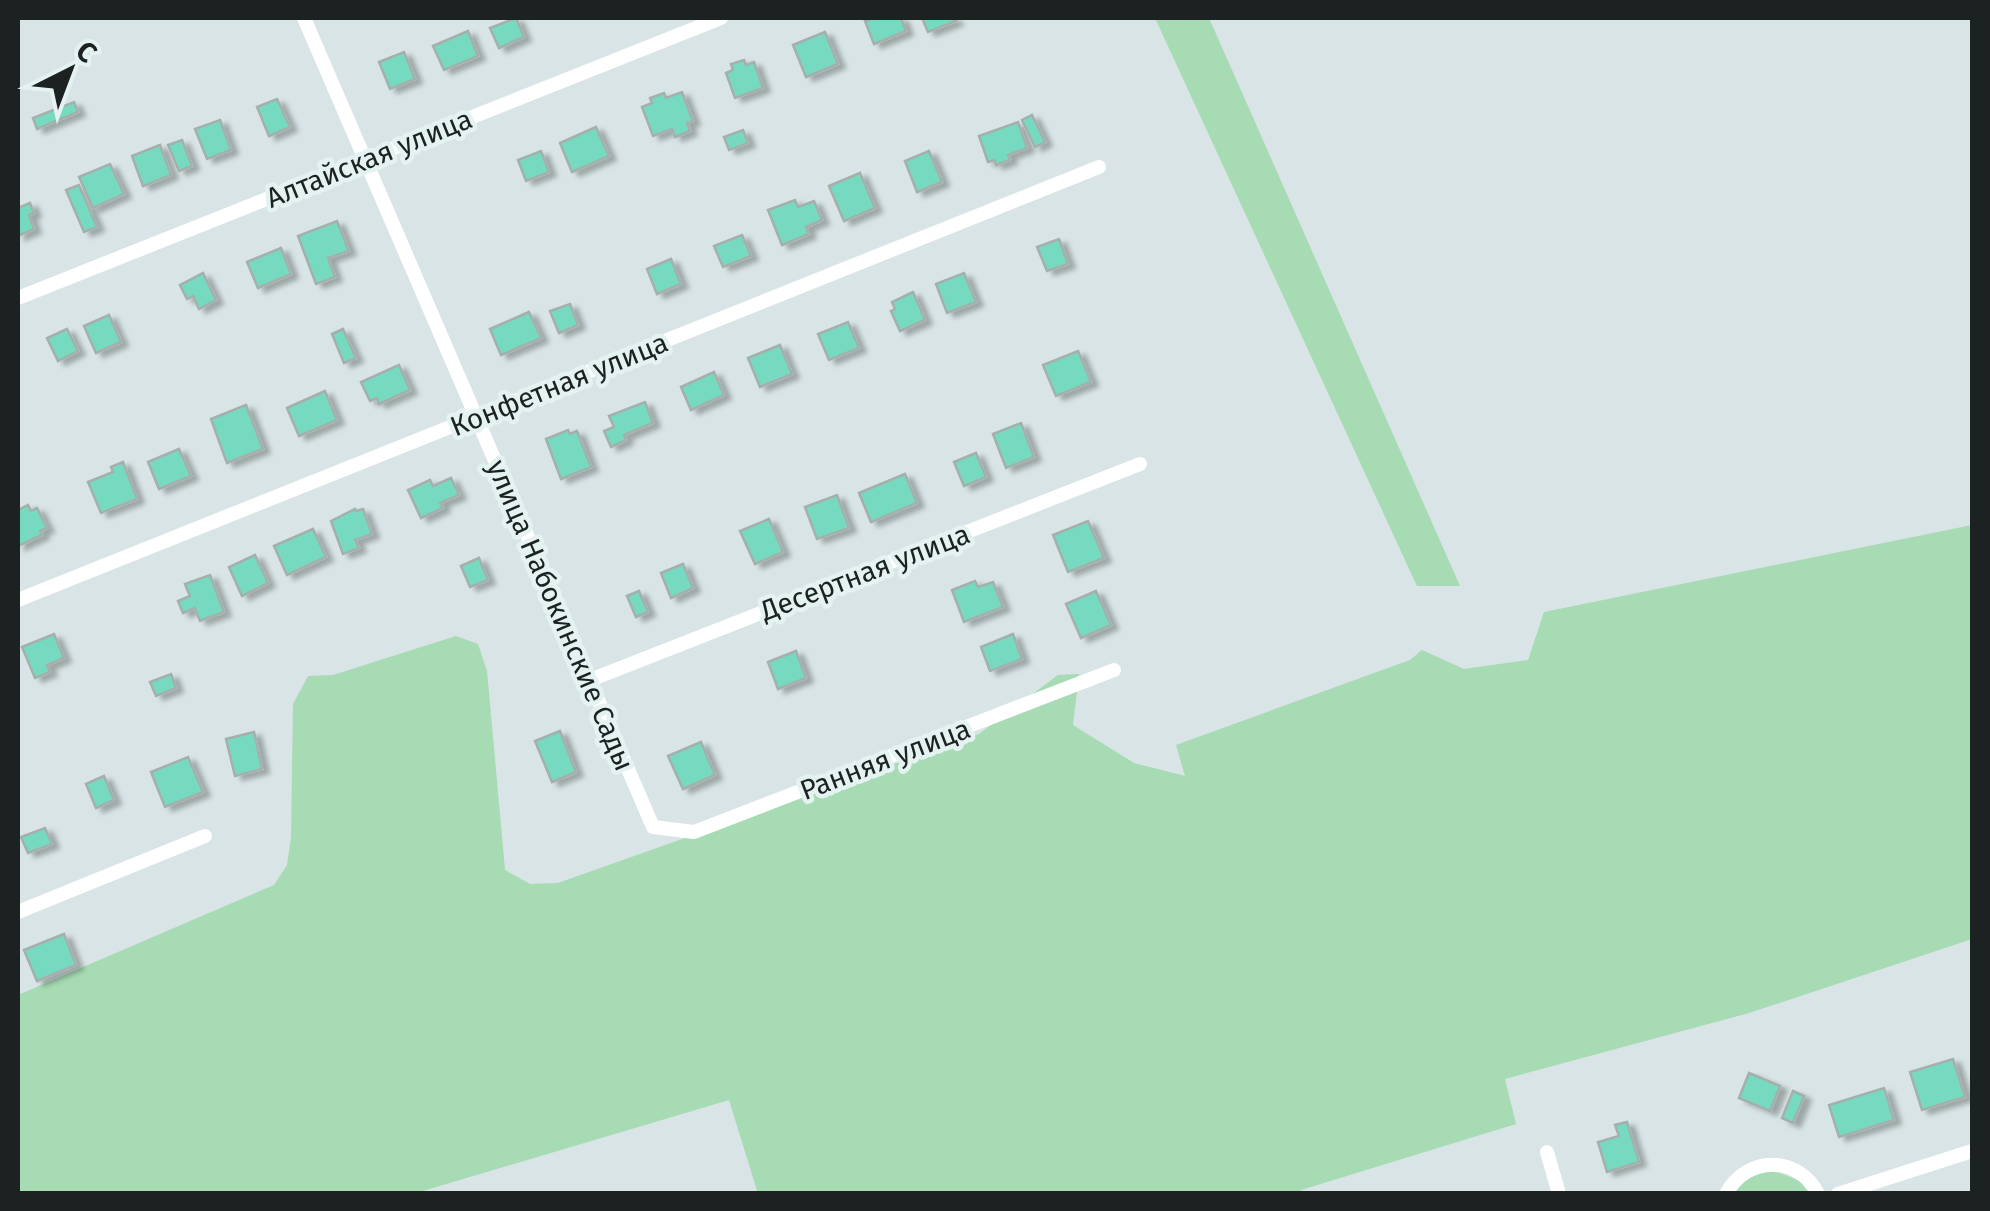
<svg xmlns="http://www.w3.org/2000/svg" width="1990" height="1211" font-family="'Fira Sans',sans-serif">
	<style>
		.green { fill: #a6dbb3 }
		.building { fill: #76dac1; stroke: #a4b0ac; stroke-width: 2.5; filter: url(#shadow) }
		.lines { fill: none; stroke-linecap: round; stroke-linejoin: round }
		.minor { stroke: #fff; stroke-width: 14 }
		.labels { text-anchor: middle; stroke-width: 9; stroke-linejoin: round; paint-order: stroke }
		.street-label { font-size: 28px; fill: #1c2121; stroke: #e5f2f2 }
	</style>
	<defs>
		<filter id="shadow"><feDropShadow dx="7" dy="4" stdDeviation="2.5" flood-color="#0004"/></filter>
	</defs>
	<rect width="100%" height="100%" fill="#d8e4e5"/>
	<g class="green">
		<path d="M1155,18H1209L1460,586H1417Z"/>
		<path d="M1972,525V939L1749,1013L1505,1079L1516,1124L1301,1190L1302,1193L758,1194L729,1100L416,1193L18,1194V995L274,885L287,865L291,838L293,704L308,676L333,675L456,636L478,644L487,671L505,870L530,884L558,883L979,734L1058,675L1079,674L1073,725L1134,763L1185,776L1176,745L1410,660L1422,650L1464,669L1528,660L1544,612Z"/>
		<path d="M1772,1170L1800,1181L1810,1194H1733L1745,1179Z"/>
	</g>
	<g class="building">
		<path d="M516,18L524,37L499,48L490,28Z"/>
		<path d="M873,18H901L906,31L874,44L865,21Z"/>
		<path d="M922,18H954L956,21L928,32Z"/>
		<path d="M468,31L478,56L444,70L433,46Z"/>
		<path d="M825,32L838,64L806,77L793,45Z"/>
		<path d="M404,52L415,79L390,89L379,62Z"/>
		<path d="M744,60L746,65L754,62L763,88L735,98L726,73L733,70L731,64Z"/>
		<path d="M682,92L693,121L687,123L690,131L675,137L672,129L653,136L642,107L652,103L650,98L664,93L666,98Z"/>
		<path d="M277,99L290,127L269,136L257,107Z"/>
		<path d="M74,102L78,112L37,129L33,118Z"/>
		<path d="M1032,115L1045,142L1035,147L1022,120Z"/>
		<path d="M220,120L231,150L207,159L195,129Z"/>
		<path d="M1018,122L1027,148L1008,155L1010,160L996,165L995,160L988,162L979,136Z"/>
		<path d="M596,127L609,156L572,172L560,143Z"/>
		<path d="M743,130L748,143L729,150L724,137Z"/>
		<path d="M182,140L192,166L179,171L168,145Z"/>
		<path d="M160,145L171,175L143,186L132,156Z"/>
		<path d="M541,151L549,172L526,181L518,160Z"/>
		<path d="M929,151L942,182L917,192L905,161Z"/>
		<path d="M110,164L124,194L93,208L79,177Z"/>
		<path d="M860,173L875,208L844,221L829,186Z"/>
		<path d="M79,185L97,227L84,232L66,190Z"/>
		<path d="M795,200L798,207L814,201L822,220L806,227L809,234L782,245L768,210Z"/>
		<path d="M30,203L34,213L29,215L34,229L18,236V208Z"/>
		<path d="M337,221L349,251L328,258L335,277L316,284L298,236Z"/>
		<path d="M742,235L751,256L723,267L714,246Z"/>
		<path d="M1059,239L1068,264L1047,271L1037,247Z"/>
		<path d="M281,248L291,274L258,288L247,262Z"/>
		<path d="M671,259L681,284L657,294L647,269Z"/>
		<path d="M203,273L216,300L199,309L193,296L187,299L180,285Z"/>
		<path d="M964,273L976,302L947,313L936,284Z"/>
		<path d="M913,292L925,320L900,331L891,311L895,309L892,302Z"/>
		<path d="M570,304L578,325L559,333L550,311Z"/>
		<path d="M529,312L541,338L501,355L490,329Z"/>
		<path d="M109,315L121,342L96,353L84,326Z"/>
		<path d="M848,322L859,348L829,360L818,334Z"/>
		<path d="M67,329L78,351L58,361L47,338Z"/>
		<path d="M343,329L356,358L344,363L332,334Z"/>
		<path d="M780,345L792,374L760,387L748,358Z"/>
		<path d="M1078,351L1091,382L1056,396L1043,365Z"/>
		<path d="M399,365L410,390L379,404L377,398L370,401L361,382Z"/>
		<path d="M714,372L724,395L691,410L681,387Z"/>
		<path d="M325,391L337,420L299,436L287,408Z"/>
		<path d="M645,402L653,423L624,435L626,440L611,447L604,431L614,427L609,416Z"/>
		<path d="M246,405L263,449L227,463L211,419Z"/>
		<path d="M1021,423L1034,457L1006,468L993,434Z"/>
		<path d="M568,430L570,434L577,431L591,467L561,479L546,439Z"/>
		<path d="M179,449L191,476L159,489L148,462Z"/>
		<path d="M976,453L986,477L964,486L954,462Z"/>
		<path d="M123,462L137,499L101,513L88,482L113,472L111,467Z"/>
		<path d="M905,474L917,503L871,522L859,493Z"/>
		<path d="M451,478L459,495L440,503L443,508L421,518L408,490L430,480L433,486Z"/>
		<path d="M837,495L849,528L817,539L805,507Z"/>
		<path d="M28,505L31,511L37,508L47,528L40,531L42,535L18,546V510Z"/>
		<path d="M355,509L356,511L363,509L372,534L355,540L359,548L343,554L331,521Z"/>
		<path d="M769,519L783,552L755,564L740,531Z"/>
		<path d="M1088,521L1104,558L1068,572L1053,535Z"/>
		<path d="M313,529L326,557L287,575L274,546Z"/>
		<path d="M255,555L268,583L242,596L229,567Z"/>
		<path d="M479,558L488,580L470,587L461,566Z"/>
		<path d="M683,564L693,588L671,598L661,573Z"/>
		<path d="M210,575L224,612L200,621L195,608L183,613L178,601L190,596L185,584Z"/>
		<path d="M975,581L978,587L993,582L1003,607L964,622L952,590Z"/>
		<path d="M639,591L648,612L636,617L627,596Z"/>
		<path d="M1096,591L1111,625L1081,638L1066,604Z"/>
		<path d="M54,634L64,658L47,665L50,672L35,678L22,647Z"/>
		<path d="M1013,634L1022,659L990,671L981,647Z"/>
		<path d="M796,651L806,678L778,689L768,662Z"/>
		<path d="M171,674L176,688L156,696L150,682Z"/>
		<path d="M560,731L576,772L552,782L535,741Z"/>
		<path d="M254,732L262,769L235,776L226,739Z"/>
		<path d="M701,742L715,775L683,789L668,756Z"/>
		<path d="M188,757L203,792L165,807L151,772Z"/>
		<path d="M104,776L114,800L96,808L86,784Z"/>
		<path d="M45,828L52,844L28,853L21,837Z"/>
		<path d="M64,934L76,965L37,981L24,950Z"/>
		<path d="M1953,1059L1965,1097L1922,1110L1910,1072Z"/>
		<path d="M1749,1073L1780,1086L1770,1111L1739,1098Z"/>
		<path d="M1884,1088L1894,1120L1839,1137L1829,1105Z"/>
		<path d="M1793,1091L1804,1096L1793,1123L1782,1118Z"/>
		<path d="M1627,1122L1639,1162L1607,1172L1598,1142L1619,1136L1615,1125Z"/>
	</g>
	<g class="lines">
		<g class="minor">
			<path d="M304,18L653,827L694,832L1114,670"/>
			<path d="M18,298L721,18"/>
			<path d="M18,600L1099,167"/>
			<path d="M590,680L1140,464"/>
			<path d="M18,912L205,836"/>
			<path d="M1547,1152L1559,1194"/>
			<path d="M1726,1194C1747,1155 1798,1155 1818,1194"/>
			<path d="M1838,1194L1972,1151"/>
		</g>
	</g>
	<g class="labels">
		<g class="street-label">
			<text transform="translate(369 158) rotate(-22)" y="10">Алтайская улица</text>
			<text transform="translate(559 384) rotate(-22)" y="10">Конфетная улица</text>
			<text transform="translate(865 572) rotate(-21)" y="10">Десертная улица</text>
			<text transform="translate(561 615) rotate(67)" y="10">улица Набокинские Сады</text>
			<text transform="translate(885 759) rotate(-21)" y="10">Ранняя улица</text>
		</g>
	</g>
	<rect width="1990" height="1211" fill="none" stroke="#1c2121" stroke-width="40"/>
	<g transform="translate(70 70) rotate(42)" stroke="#e5f2f2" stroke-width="8" paint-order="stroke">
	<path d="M0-8L18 38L0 25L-18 38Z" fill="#1c2121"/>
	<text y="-15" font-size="28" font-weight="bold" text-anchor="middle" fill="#1c2121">С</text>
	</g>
</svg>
